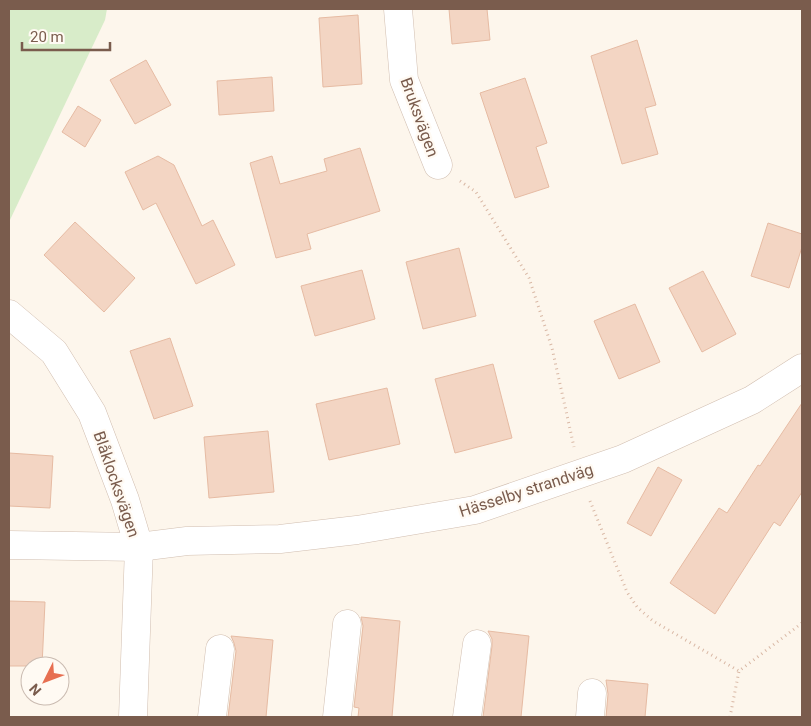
<svg xmlns="http://www.w3.org/2000/svg" width="811" height="726" font-family="Roboto,sans-serif">
	<style>
		.green { fill: #d8ecc9 }
		.building { fill: #f3d5c3; stroke: #e6bba3 }
		.lines { fill: none; stroke-linecap: round; stroke-linejoin: round }
		.street-casing { stroke: #d1beb0; stroke-width: 29 }
		.path { stroke: #d9b8a5; stroke-width: 3; stroke-dasharray: 1 4; stroke-linecap: butt }
		.street { stroke: #fff; stroke-width: 28 }
		.labels { text-anchor: middle; stroke-width: 4.5; stroke-linejoin: round; paint-order: stroke }
		.street-label { font-size: 16px; fill: #7a5c4d; stroke: #fffaf3 }
	</style>
	<rect width="100%" height="100%" fill="#fdf6ec"/>
	<path class="green" d="M9,9H107L105,20L9,222Z"/>
	<g class="building">
		<path d="M449,9H487L490,40L452,44Z"/>
		<path d="M358,15L362,84L323,87L319,18Z"/>
		<path d="M637,40L656,105L645,108L658,154L622,164L591,56Z"/>
		<path d="M146,60L171,105L135,124L110,80Z"/>
		<path d="M272,77L274,111L219,115L217,81Z"/>
		<path d="M525,78L547,143L536,147L549,187L515,198L480,93Z"/>
		<path d="M78,106L101,120L85,147L62,132Z"/>
		<path d="M360,148L380,211L307,234L311,249L276,258L250,163L272,156L280,184L327,171L324,159Z"/>
		<path d="M158,156L174,165L202,226L213,220L235,265L196,284L156,203L143,210L125,172Z"/>
		<path d="M75,222L135,278L104,312L44,255Z"/>
		<path d="M768,223L802,234V247L789,288L751,276Z"/>
		<path d="M459,248L476,316L423,329L406,262Z"/>
		<path d="M362,270L375,319L315,336L301,286Z"/>
		<path d="M703,271L736,334L702,352L669,288Z"/>
		<path d="M635,304L660,362L619,379L594,321Z"/>
		<path d="M170,338L193,406L154,419L130,351Z"/>
		<path d="M493,364L512,438L455,453L435,379Z"/>
		<path d="M387,388L400,444L329,460L316,404Z"/>
		<path d="M802,403V492L780,526L774,522L715,614L670,583L719,508L727,513L758,465L760,466Z"/>
		<path d="M268,431L274,492L209,498L204,437Z"/>
		<path d="M9,453L53,456L50,508L9,506Z"/>
		<path d="M658,467L682,480L651,536L627,523Z"/>
		<path d="M9,601L45,602L42,666H9Z"/>
		<path d="M361,617L400,621L392,717H358L359,708L354,707L363,626Z"/>
		<path d="M488,631L529,636L521,717H483L492,646V639Z"/>
		<path d="M231,636L273,640L266,717H228L236,651L234,643Z"/>
		<path d="M606,680L648,684L645,717H606L608,694Z"/>
	</g>
	<g class="lines">
		<g class="street-casing">
			<g id="street">
				<path d="M398,9L404,80L438,165"/>
				<path d="M9,314L54,352L92,413L125,500L139,547L133,717"/>
				<path d="M9,545L139,547L187,541L280,539L357,530L475,510L623,459L752,400L802,368"/>
				<path d="M212,717L220,649"/>
				<path d="M337,717L347,624"/>
				<path d="M467,717L477,644"/>
				<path d="M590,717L592,693"/>
			</g>
		</g>
		<g class="path">
			<path d="M460,181L476,192L529,278L552,348L574,447"/>
			<path d="M590,501L627,592L637,607L653,621L739,671"/>
			<path d="M730,717L739,671L802,623"/>
		</g>
		<use href="#street" class="street"/>
	</g>
	<g class="labels">
		<g class="street-label">
			<text transform="translate(420 117) rotate(70)" y="6">Bruksvägen</text>
			<text transform="translate(117 484) rotate(71)" y="6">Blåklocksvägen</text>
			<text transform="translate(526 490) rotate(-18)" y="6">Hässelby strandväg</text>
		</g>
	</g>
	<rect width="811" height="726" fill="none" stroke="#7a5c4d" stroke-width="20"/>
	<g transform="translate(45 681) rotate(228)"><circle r="24" fill="#fffaf3" stroke="#cabbb1"/>
	<path d="M0-4L9 19L0 12L-9 19Z" fill="#e76f51"/>
	<text y="-8" font-size="14" font-weight="bold" text-anchor="middle" fill="#7a5c4d">N</text>
	</g>
	<path d="M22 42v8h88v-8" fill="none" stroke="#7a5c4d" stroke-width="2.5"/>
	<text x="30" y="42" font-size="15" fill="#7a5c4d" stroke="#fffaf3" stroke-width="4" paint-order="stroke">20 m</text>
</svg>
